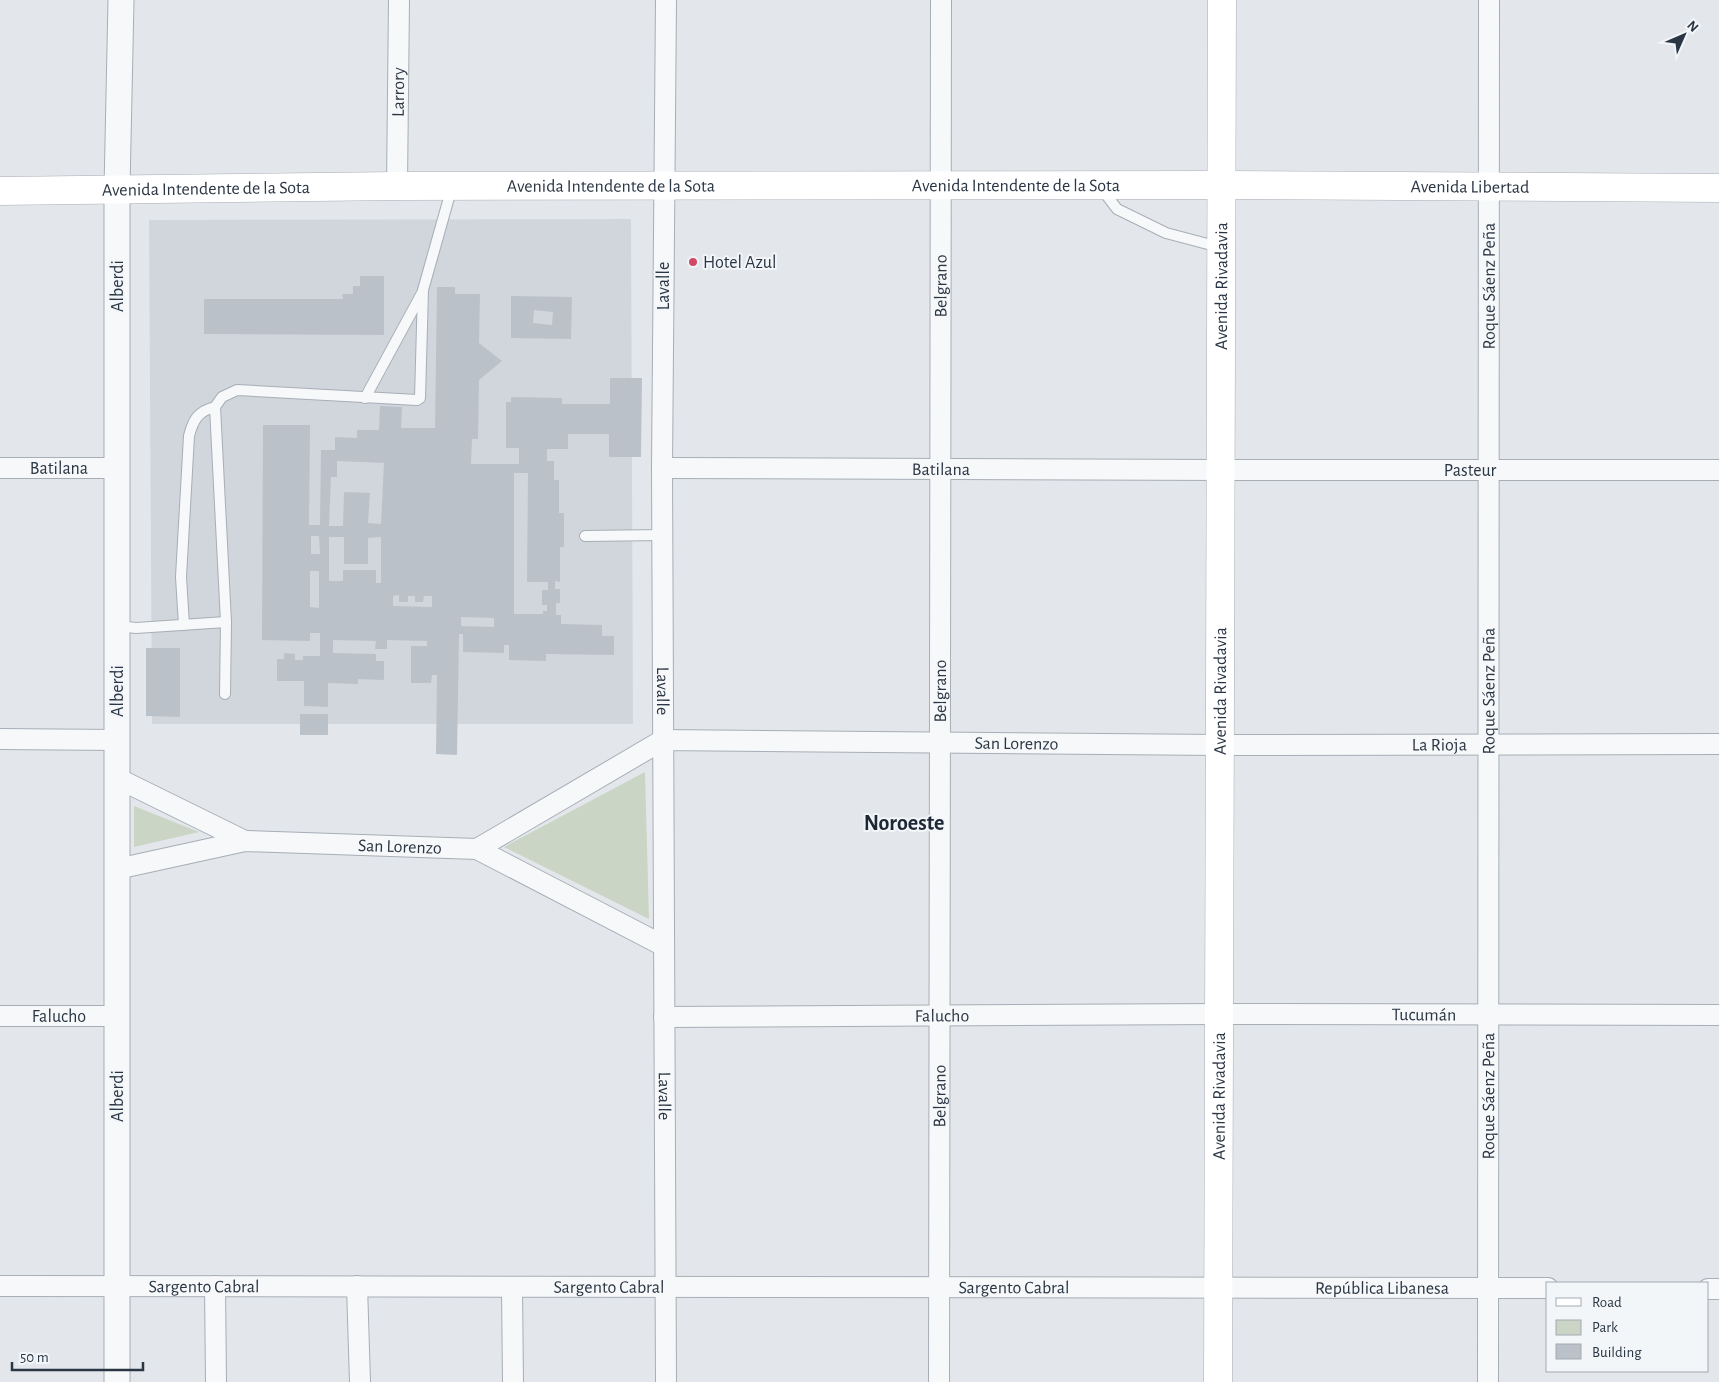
<svg xmlns="http://www.w3.org/2000/svg" width="1719" height="1382" font-family="'Alegreya Sans',sans-serif">
	<style>
		.built { fill: #d1d6dd }
		.green { fill: #cad5c5 }
		.building { fill: #bbc1c9; fill-rule: evenodd }
		.lines { fill: none; stroke-linecap: round; stroke-linejoin: round }
		.service-casing { stroke: #a8aeb6; stroke-width: 12 }
		.minor-casing { stroke: #a8aeb6; stroke-width: 22 }
		.tertiary-casing { stroke: #a8aeb6; stroke-width: 27 }
		.secondary-casing { stroke: #a8aeb6; stroke-width: 29 }
		.service { stroke: #f6f8fa; stroke-width: 10 }
		.minor { stroke: #f6f8fa; stroke-width: 20 }
		.tertiary { stroke: #f6f8fa; stroke-width: 25 }
		.secondary { stroke: #fff; stroke-width: 28 }
		.poi-dot { fill: #d04966; stroke: #f3f6f9; stroke-width: 2 }
		.labels { text-anchor: middle; stroke-width: 4; stroke-linejoin: round; paint-order: stroke }
		.street-label { font-size: 18px; fill: #2b3644; stroke: #f3f6f9 }
		.poi-label { font-size: 18px; fill: #2b3644; stroke: #f3f6f9; text-anchor: start }
		.district-label { font-size: 22px; font-weight: bold; fill: #1d2735; stroke: #f3f6f9 }
	</style>
	<rect width="100%" height="100%" fill="#e3e7eb"/>
	<path class="built" d="M631,219L633,724H152L149,220Z"/>
	<g class="green">
		<path d="M645,772L649,919L504,847Z"/>
		<path d="M134,806L199,832L134,847Z"/>
	</g>
	<g class="building">
		<path d="M360,276H384V335L204,334V299H343L342,294H353V286H360Z"/>
		<path d="M437,287H455V294H480L479,343L502,361L479,380L478,439H472L471,464H519V448H506V402H511V397L562,398V404H610V378H642L641,457H609V434H568V449H547V461H554V480H559V513H564V547H560V582L555,581V589H560V603H556V615H561V624L602,625V636H614V655L546,654V661L509,660V645H504V653L463,652V634H459L457,755L436,754L437,675H432L431,683H411V646H427V641L387,640V649H375L376,641L333,640V653L376,654V661H384V680L358,679V684L328,683V707L304,706V681H277V659H284V653L295,654V660H303V656H320V633H310V641L262,640L263,425H310L309,525H320L321,450H335V437L357,438V430H379L380,406L402,407L401,428H435ZM337,461L384,463L381,524L368,523L370,493L344,492L343,526H329L331,477H337ZM514,473H528L527,582H548V590H542V605H547V611H543V614H514ZM311,536H319L320,554H311ZM329,537H344V564H368V538L381,537V583H376V570H343V581H329ZM310,571H319V608L310,607ZM399,595V602H408V596H415V602H423L424,596H432V607L393,606V596ZM461,617L494,618V627L461,626Z"/>
		<path d="M511,296L572,297L571,339L511,338ZM534,310L553,312L552,325L533,323Z"/>
		<path d="M146,648H180V717L146,716Z"/>
		<rect x="300" y="714" width="28" height="21"/>
	</g>
	<g class="lines">
		<g class="service-casing">
			<g id="service">
				<path d="M1101,188L1117,209L1166,233L1219,247"/>
				<path d="M365,398L422,293"/>
				<path d="M585,536L662,535"/>
				<path d="M184,625L181,577L189,436C193,420 198,411 215,407"/>
				<path d="M118,626L136,628L226,622"/>
				<path d="M225,694L226,622L215,407L222,397L237,390L417,400L420,398L423,290L452,187"/>
			</g>
		</g>
		<g class="minor-casing">
			<g id="minor">
				<path id="s1" d="M666,0L662,468L666,1382"/>
				<path id="s2" d="M397,186L399,0"/>
				<path id="s3" d="M0,468H117"/>
				<path id="s4" d="M662,468L1221,470H1719"/>
				<path d="M0,739L117,740"/>
				<path d="M117,778L245,841"/>
				<path id="s5" d="M477,849L663,740L1220,745L1719,744"/>
				<path id="s6" d="M117,869L245,841L477,849L664,946"/>
				<path id="s7" d="M0,1016H117"/>
				<path id="s8" d="M664,1017L1219,1014L1719,1015"/>
				<path id="s9" d="M0,1286L1548,1288"/>
				<path d="M215,1286L216,1382"/>
				<path d="M357,1286L360,1382"/>
				<path d="M512,1287L513,1382"/>
				<path d="M1708,1289H1719"/>
				<path id="s10" d="M939,1382L941,0"/>
				<path id="s11" d="M1488,1382L1489,0"/>
			</g>
		</g>
		<g class="tertiary-casing">
			<path id="tertiary" d="M117,1382V189L121,0"/>
		</g>
		<g class="secondary-casing">
			<g id="secondary">
				<path id="s12" d="M0,191L397,186L1221,185L1719,188"/>
				<path id="s13" d="M1218,1382L1222,0"/>
			</g>
		</g>
		<use href="#service" class="service"/>
		<use href="#minor" class="minor"/>
		<use href="#tertiary" class="tertiary"/>
		<use href="#secondary" class="secondary"/>
	</g>
	<circle class="poi-dot" cx="693" cy="262" r="5"/>
	<g class="labels">
		<g class="street-label">
			<text dy="6" stroke="none"><textPath href="#s2" startOffset="94">Larrory</textPath></text>
			<text dy="6" stroke="none"><textPath href="#s12" startOffset="1016">Avenida Intendente de la Sota</textPath></text>
			<text dy="6" stroke="none"><textPath href="#s12" startOffset="611">Avenida Intendente de la Sota</textPath></text>
			<text dy="6" stroke="none"><textPath href="#s12" startOffset="1470">Avenida Libertad</textPath></text>
			<text dy="6" stroke="none"><textPath href="#s12" startOffset="206">Avenida Intendente de la Sota</textPath></text>
			<text transform="translate(117 286) rotate(-90)" y="6">Alberdi</text>
			<text transform="translate(663 286) rotate(-90)" y="6">Lavalle</text>
			<text dy="6" stroke="none"><textPath href="#s10" startOffset="1096">Belgrano</textPath></text>
			<text dy="6" stroke="none"><textPath href="#s13" startOffset="1096">Avenida Rivadavia</textPath></text>
			<text dy="6" stroke="none"><textPath href="#s11" startOffset="1096">Roque Sáenz Peña</textPath></text>
			<text dy="6" stroke="none"><textPath href="#s3" startOffset="59">Batilana</textPath></text>
			<text dy="6" stroke="none"><textPath href="#s4" startOffset="279">Batilana</textPath></text>
			<text dy="6" stroke="none"><textPath href="#s4" startOffset="808">Pasteur</textPath></text>
			<text transform="translate(117 691) rotate(-90)" y="6">Alberdi</text>
			<text dy="6" stroke="none"><textPath href="#s1" startOffset="691">Lavalle</textPath></text>
			<text dy="6" stroke="none"><textPath href="#s10" startOffset="691">Belgrano</textPath></text>
			<text dy="6" stroke="none"><textPath href="#s13" startOffset="691">Avenida Rivadavia</textPath></text>
			<text dy="6" stroke="none"><textPath href="#s11" startOffset="691">Roque Sáenz Peña</textPath></text>
			<text dy="6" stroke="none"><textPath href="#s5" startOffset="569">San Lorenzo</textPath></text>
			<text dy="6" stroke="none"><textPath href="#s5" startOffset="992">La Rioja</textPath></text>
			<text dy="6" stroke="none"><textPath href="#s6" startOffset="286">San Lorenzo</textPath></text>
			<text dy="6" stroke="none"><textPath href="#s8" startOffset="760">Tucumán</textPath></text>
			<text dy="6" stroke="none"><textPath href="#s7" startOffset="59">Falucho</textPath></text>
			<text dy="6" stroke="none"><textPath href="#s8" startOffset="278">Falucho</textPath></text>
			<text transform="translate(117 1096) rotate(-90)" y="6">Alberdi</text>
			<text dy="6" stroke="none"><textPath href="#s1" startOffset="1096">Lavalle</textPath></text>
			<text dy="6" stroke="none"><textPath href="#s10" startOffset="286">Belgrano</textPath></text>
			<text dy="6" stroke="none"><textPath href="#s13" startOffset="286">Avenida Rivadavia</textPath></text>
			<text dy="6" stroke="none"><textPath href="#s11" startOffset="286">Roque Sáenz Peña</textPath></text>
			<text dy="6" stroke="none"><textPath href="#s9" startOffset="204">Sargento Cabral</textPath></text>
			<text dy="6" stroke="none"><textPath href="#s9" startOffset="609">Sargento Cabral</textPath></text>
			<text dy="6" stroke="none"><textPath href="#s9" startOffset="1014">Sargento Cabral</textPath></text>
			<text dy="6" stroke="none"><textPath href="#s9" startOffset="1382">República Libanesa</textPath></text>
		</g>
		<g class="poi-label">
			<text x="703" y="268">Hotel Azul</text>
		</g>
		<g class="district-label">
			<text x="904" y="830">Noroeste</text>
		</g>
	</g>
	<rect x="1546" y="1282" width="162" height="90" fill="#f3f6f9" stroke="#a3a9b1"/>
	<rect x="1556" y="1298" width="25" height="8" fill="#ffffff" stroke="#a3a9b1"/>
	<text x="1592" y="1307" font-size="15" fill="#2b3644">Road</text>
	<rect x="1556" y="1320" width="25" height="15" fill="#cad5c5" stroke="#a3a9b1"/>
	<text x="1592" y="1332" font-size="15" fill="#2b3644">Park</text>
	<rect x="1556" y="1344" width="25" height="15" fill="#bbc1c9" stroke="#a3a9b1"/>
	<text x="1592" y="1357" font-size="15" fill="#2b3644">Building</text>
	<g transform="translate(1684 35) rotate(45)" stroke="#f3f6f9" stroke-width="4" paint-order="stroke">
	<path d="M0-4L9 19L0 12L-9 19Z" fill="#2b3644"/>
	<text y="-8" font-size="14" font-weight="bold" text-anchor="middle" fill="#2b3644">N</text>
	</g>
	<path d="M12 1362v8h131v-8" fill="none" stroke="#2b3644" stroke-width="2.5"/>
	<text x="20" y="1362" font-size="15" fill="#2b3644" stroke="#f3f6f9" stroke-width="4" paint-order="stroke">50 m</text>
</svg>
